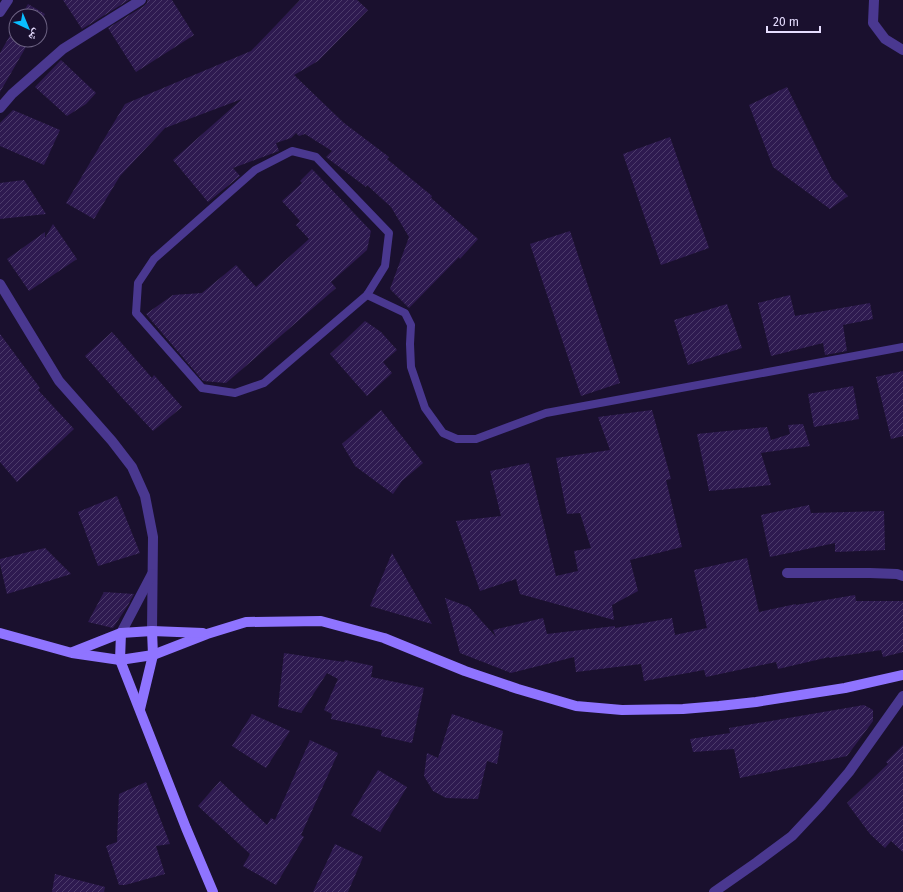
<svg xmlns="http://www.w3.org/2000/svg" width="903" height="892" font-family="'Fira Sans','Noto Naskh Arabic',sans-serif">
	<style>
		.building { fill: url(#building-hatch) }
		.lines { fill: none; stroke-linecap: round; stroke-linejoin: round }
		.lane { stroke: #4a3890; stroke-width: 8 }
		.street { stroke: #4a3890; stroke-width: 10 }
		.secondary { stroke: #8f74ff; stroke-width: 10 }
	</style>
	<defs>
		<pattern id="building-hatch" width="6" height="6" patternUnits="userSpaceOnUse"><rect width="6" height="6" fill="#2e1a50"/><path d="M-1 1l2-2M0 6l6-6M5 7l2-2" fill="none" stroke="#4c3b6a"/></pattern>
	</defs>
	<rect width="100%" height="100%" fill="#1a102e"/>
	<g class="building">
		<path d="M63,0H129L82,29Z"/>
		<path d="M147,0H172L194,35L136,72L108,28L144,6L147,3Z"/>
		<path d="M300,0H357L368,10L318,61L294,75L344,123L389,157L387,159L432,196L431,198L478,239L460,259L459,257L409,308L390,289L409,237L391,207L367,185L366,187L326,157L332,151L305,134L299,136L296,133L291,138L276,143L279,151L233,168L240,176L208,202L173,160L242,99L165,128L120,176L94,219L66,203L125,104L251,51Z"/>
		<path d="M28,4L45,14L40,22V16H21Z"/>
		<path d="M16,25V40H30L0,92V53Z"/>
		<path d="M61,60L96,93L86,104L67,116L35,87Z"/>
		<path d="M787,87L832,179L848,196L830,209L773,167L749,105Z"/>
		<path d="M13,110L60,130L44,165L0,146V123Z"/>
		<path d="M670,137L709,248L661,265L623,154Z"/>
		<path d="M312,169L371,231L367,250L331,282L336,288L291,327L226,383L203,381L146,314L173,295L202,293L236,265L256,287L309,239L296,225L300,221L282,201L302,183L300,181Z"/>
		<path d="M24,180L46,214L0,219V183Z"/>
		<path d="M53,224L77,259L29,291L7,259L45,232V238Z"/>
		<path d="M570,231L620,383L581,396L530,244Z"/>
		<path d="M790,295L795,316L870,303L873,319L843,325L847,351L825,355L823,343L771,356L758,303Z"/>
		<path d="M727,304L742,348L688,365L674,320Z"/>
		<path d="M365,321L381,332L397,350L383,362L392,373L367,396L330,354Z"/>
		<path d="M112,332L152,378L154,375L182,407L153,431L125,401L85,356Z"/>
		<path d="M0,334L40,388L38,390L74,429L17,482L0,462Z"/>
		<path d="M903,371V436L891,439L876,377Z"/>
		<path d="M853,386L859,419L814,427L808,394Z"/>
		<path d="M381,410L423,463L402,481L393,494L355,466L342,444Z"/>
		<path d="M652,410L671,479L666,480L682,547L630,560L638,591L612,605L614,620L520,594L516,579L480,591L456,521L501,516L490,471L529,463L556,576L578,571L574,551L591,548L580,513L567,514L556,458L610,450L598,417Z"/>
		<path d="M803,424L810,446L761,453L771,485L709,491L697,434L767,427L771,440L790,434L788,425Z"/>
		<path d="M117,496L140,553L98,566L78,512Z"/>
		<path d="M809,505L811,513L884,511L885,550L835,552V543L770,557L761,515Z"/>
		<path d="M45,548L71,574L7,594L0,564V559Z"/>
		<path d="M392,553L432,624L370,606Z"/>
		<path d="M747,558L759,612L796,604V605L855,595L856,601H903V652L883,657L881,650L829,658V657L778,669L776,662L706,677L704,670L644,681L641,664L576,672L574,657L511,673L460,653L445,598L469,607L496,637L493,630L543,618L547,634L615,626V628L672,618L675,635L707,628L694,570Z"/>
		<path d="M104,592L134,594L128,605L113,628L88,622Z"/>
		<path d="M284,653L344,662L345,660L373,666L371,677L424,688L412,743L381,736L382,730L331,719L332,714L324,710L338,679L327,673L301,713L278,707Z"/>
		<path d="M864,705L873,710V721L847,756L740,778L734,749L693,752L690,739L730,733L729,728Z"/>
		<path d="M252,714L290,731L266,768L232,746Z"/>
		<path d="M452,714L503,731L497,764L487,761L478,799L446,798L433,791L424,776L427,753L438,758Z"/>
		<path d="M310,740L338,753L301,835L304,837L276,885L243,866L250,854L198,806L220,781L267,825L271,818L275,820Z"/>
		<path d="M903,745V852L891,841L885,848L870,834L847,803L888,764L886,762Z"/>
		<path d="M378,770L407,787L380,832L351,815Z"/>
		<path d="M146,782L170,844L156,846L165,874L125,885H119L106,846L117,842L119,794Z"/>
		<path d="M335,844L363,857L348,892H313Z"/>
		<path d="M55,874L105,887L104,892H52Z"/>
	</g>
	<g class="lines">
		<g class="lane">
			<path d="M292,151L316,157L389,233L385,266L367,295L264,383L235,393L202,388L136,313L138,283L154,259L255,170Z"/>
			<path d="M367,295L405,313L411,325L410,344L411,367L425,408L443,433L457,439H476L546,413L903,347"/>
		</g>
		<g class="street">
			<path d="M874,0L873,23L885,39L903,50"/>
			<path d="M0,12L8,0"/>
			<path d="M0,108L12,94L63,49L141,0"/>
			<path d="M0,284L59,381L112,441L132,467L145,496L153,537L152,631"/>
			<path d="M787,573H870L897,574L903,576"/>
			<path d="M121,633L152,574"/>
			<path d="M714,892L757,862L792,836L821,805L849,772L903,696"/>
		</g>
		<g class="secondary">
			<path d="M0,633L72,653L120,660L153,655L207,634L246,622L321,621L384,638L465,671L518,689L576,706L622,710L683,709L719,706L756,702L845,688L903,675"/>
			<path d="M121,633L120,660L186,828L213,892"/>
			<path d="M73,652L121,633L152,631L203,633"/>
			<path d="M140,709L153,655L152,631"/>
		</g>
	</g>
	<g transform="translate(28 28) rotate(136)"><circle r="19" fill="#1a102e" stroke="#6c6282"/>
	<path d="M0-3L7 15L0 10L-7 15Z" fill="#09bdff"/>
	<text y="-6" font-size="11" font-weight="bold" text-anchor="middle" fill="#e6ddff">ش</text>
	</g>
	<path d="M767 26v6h53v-6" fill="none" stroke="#e6ddff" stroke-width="2"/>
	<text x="773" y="26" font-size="12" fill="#e6ddff" stroke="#1a102e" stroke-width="3" paint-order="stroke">20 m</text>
</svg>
